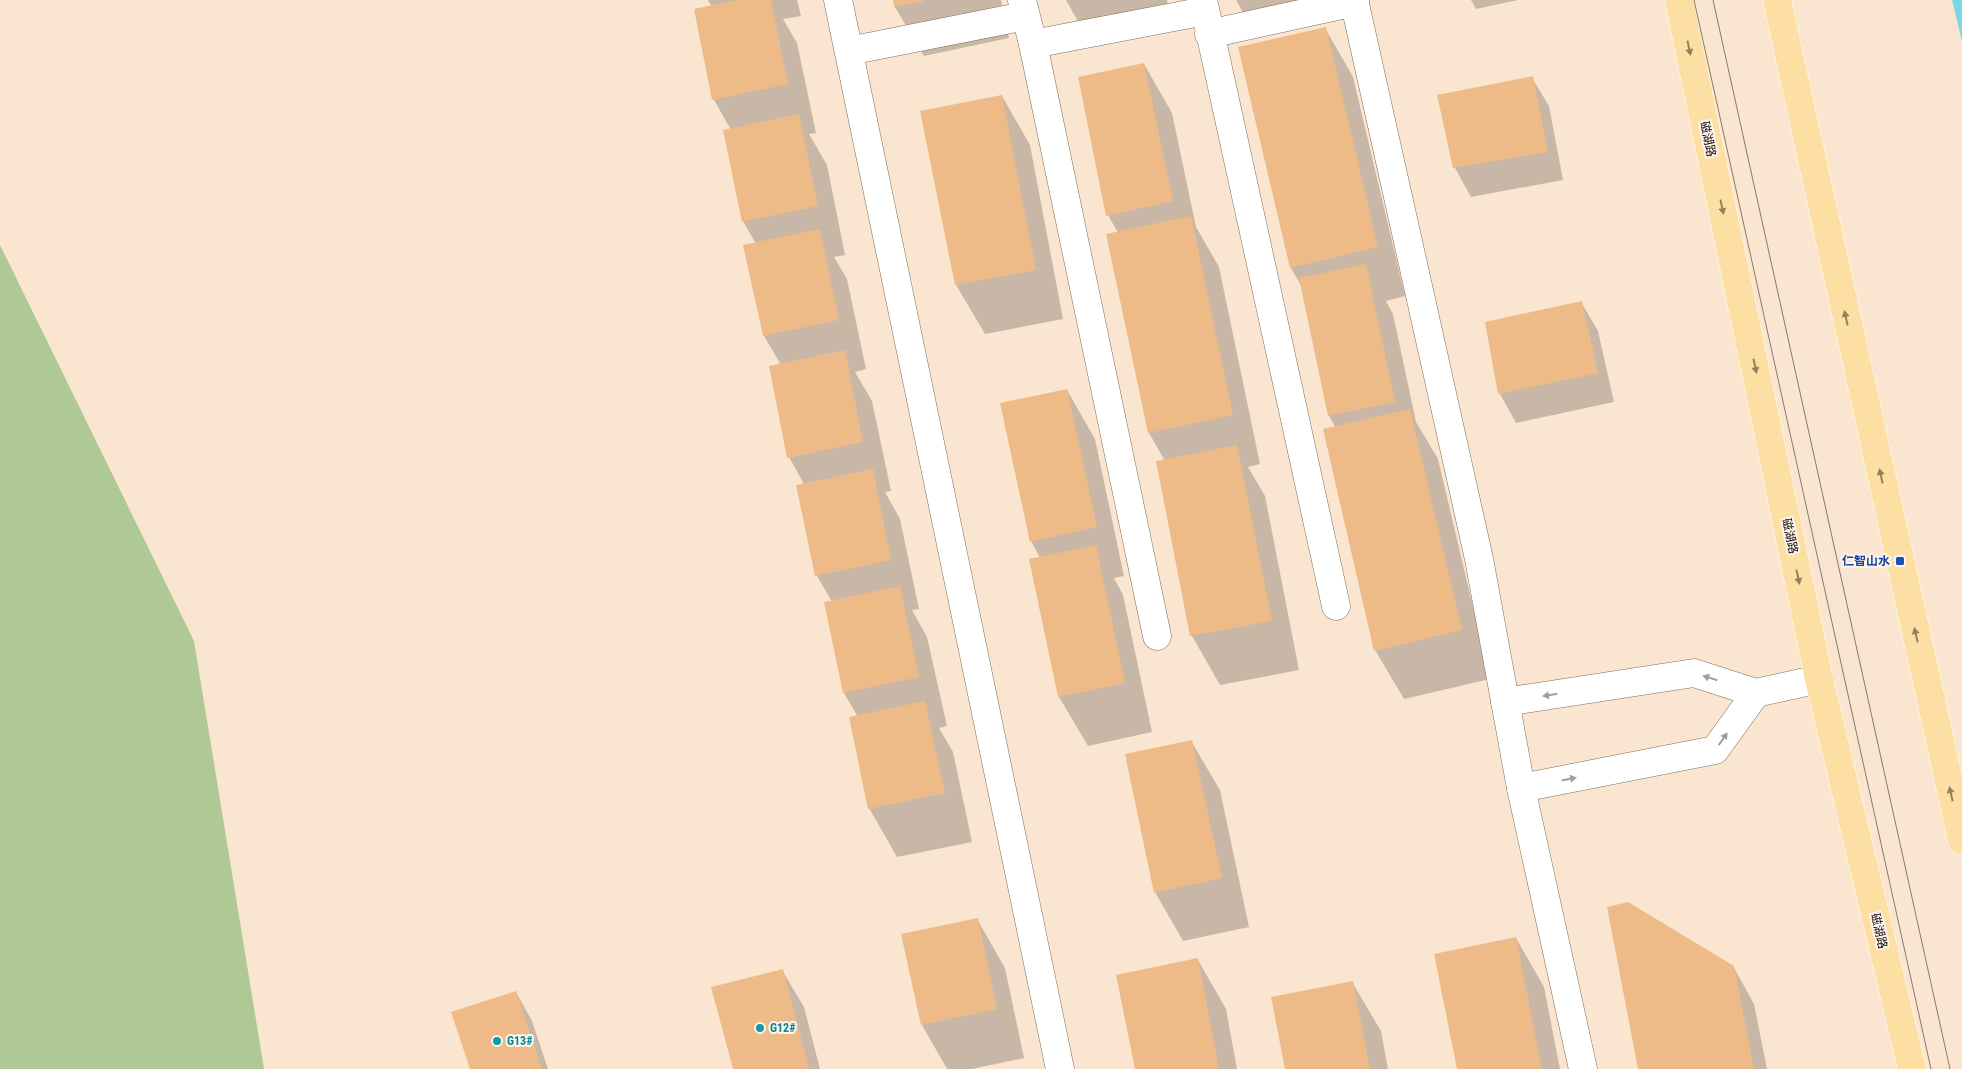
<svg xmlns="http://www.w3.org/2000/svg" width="1962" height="1069" font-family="'Roboto Condensed','Noto Sans SC',sans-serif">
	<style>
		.green { fill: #aec896 }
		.water { fill: #7ad6e2 }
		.shadow { fill: #0003 }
		.building { fill: #eb8 }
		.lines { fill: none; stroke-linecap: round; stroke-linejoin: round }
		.street-casing { stroke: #7e6c5a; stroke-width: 29 }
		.primary-casing { stroke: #fff; stroke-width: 29 }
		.street { stroke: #fff; stroke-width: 28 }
		.primary { stroke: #fddea3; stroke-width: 28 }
		.tram { stroke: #87796c; stroke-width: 1 }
		.oneway { fill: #94805d }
		.oneway2 { fill: #a19e9c }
		.transit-dot { fill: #1a4fb4; stroke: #fdf5ed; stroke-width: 2 }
		.culture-dot { fill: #0f9aa8; stroke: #fdf5ed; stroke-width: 2 }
		.labels { text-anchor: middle; stroke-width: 4; stroke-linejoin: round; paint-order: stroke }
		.street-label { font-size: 12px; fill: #140d07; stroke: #fdf5ed }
		.transit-label { font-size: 12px; font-weight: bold; fill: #164399; stroke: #fdf5ed; text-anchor: end }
		.culture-label { font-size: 12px; font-weight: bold; fill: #0d838f; stroke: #fdf5ed; text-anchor: start }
	</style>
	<rect width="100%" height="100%" fill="#fae5d1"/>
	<path class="green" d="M0,245L194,641L264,1069H0Z"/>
	<path class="water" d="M1952,0H1962V41Z"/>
	<g class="shadow">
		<path d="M708,0H797L801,16L783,19L797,43L816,133L809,134L827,165L845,255L834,257L847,279L866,369L855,372L872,401L891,491L885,492L900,519L919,609L912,610L927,637L947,726L939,728L953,752L972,842L897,857L869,808L858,717L844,693L832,602L817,576L797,486L804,484L789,457L781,365L764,336L745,246L756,244L743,221L731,130L714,100L712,7Z"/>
		<path d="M894,0H1001L1009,38L924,56L895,7Z"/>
		<path d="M1066,0H1167L1170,16L1085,34Z"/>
		<path d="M1236,0H1338L1255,34Z"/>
		<path d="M1471,0H1518L1476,9Z"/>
		<path d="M1325,28L1353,77L1405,296L1386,301L1393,314L1416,422L1438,459L1490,679L1404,699L1375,650L1336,428L1329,416L1302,287L1291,268Z"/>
		<path d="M1144,64L1172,113L1196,227L1219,267L1260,464L1248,467L1265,496L1299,670L1220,685L1192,636L1165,461L1149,433L1107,235L1118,233L1108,215Z"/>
		<path d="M1532,78L1549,106L1563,180L1471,197L1455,168L1439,96Z"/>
		<path d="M1002,96L1030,145L1063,319L985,334L956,285L922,112Z"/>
		<path d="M1581,302L1598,331L1614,402L1516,423L1500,394L1487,323Z"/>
		<path d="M1067,390L1095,439L1124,576L1114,578L1123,595L1152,732L1088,746L1059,697L1030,560L1040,558L1031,541Z"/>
		<path d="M1191,741L1220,790L1249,927L1183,941L1155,892Z"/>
		<path d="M977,919L1005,968L1024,1058L972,1069H947L922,1025Z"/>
		<path d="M1516,938L1544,987L1560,1069H1459Z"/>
		<path d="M1198,960L1226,1009L1237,1069H1136Z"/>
		<path d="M1733,966L1754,1004L1767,1069H1639Z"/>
		<path d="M782,970L804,1007L820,1069H734Z"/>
		<path d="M1352,982L1381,1031L1388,1069H1287Z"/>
		<path d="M516,992L532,1021L548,1069H471Z"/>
	</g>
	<g class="building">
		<path d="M737,0H771L788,84L712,100L694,9Z"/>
		<path d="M893,0H923L924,1L894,7Z"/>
		<path d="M1326,27L1378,247L1290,268L1238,47Z"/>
		<path d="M1144,63L1173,201L1106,216L1078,77Z"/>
		<path d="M1533,76L1548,152L1453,168L1437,95Z"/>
		<path d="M1002,95L1036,270L955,285L920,111Z"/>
		<path d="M799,114L818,206L742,222L723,130Z"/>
		<path d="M1191,216L1233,415L1148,433L1106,234Z"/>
		<path d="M820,229L839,320L763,336L743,245Z"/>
		<path d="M1366,264L1395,402L1328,416L1299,278Z"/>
		<path d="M1582,301L1598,373L1498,394L1485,322Z"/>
		<path d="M845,350L863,442L787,458L769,366Z"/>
		<path d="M1067,389L1097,527L1030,542L1000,403Z"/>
		<path d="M1410,409L1462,630L1374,651L1323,429Z"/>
		<path d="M1237,445L1272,621L1190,636L1156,461Z"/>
		<path d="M873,469L891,560L815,576L796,485Z"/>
		<path d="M1096,545L1125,683L1058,697L1029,559Z"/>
		<path d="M900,586L919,677L843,693L824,602Z"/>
		<path d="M925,701L945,793L868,809L849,717Z"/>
		<path d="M1192,740L1222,878L1154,893L1125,754Z"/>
		<path d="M1628,902L1734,966L1754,1069H1638L1607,907Z"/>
		<path d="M978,918L997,1009L921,1025L901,934Z"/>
		<path d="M1516,937L1542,1069H1457L1434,954Z"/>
		<path d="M1198,958L1219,1069H1135L1116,975Z"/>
		<path d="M783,969L809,1069H733L711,987Z"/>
		<path d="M1353,981L1370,1069H1285L1271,997Z"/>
		<path d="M516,991L542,1069H470L451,1012Z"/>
	</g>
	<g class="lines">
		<g class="street-casing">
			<g id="street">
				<path d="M838,0L1060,1069"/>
				<path d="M1022,0L1033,44L1157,636"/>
				<path d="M1203,0L1336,606"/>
				<path d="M1354,0L1479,559L1521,788L1583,1069"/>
				<path d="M1209,34L1355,2"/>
				<path d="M1033,44L1205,11"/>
				<path d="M849,51L1025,16"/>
				<path d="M1505,702L1694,673L1756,693L1819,679"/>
				<path d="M1521,788L1715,750L1756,693"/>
			</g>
		</g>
		<g class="primary-casing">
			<g id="primary">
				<path d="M1679,0L1819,679L1912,1069"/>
				<path d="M1777,0L1962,841"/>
			</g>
		</g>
		<use href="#street" class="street"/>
		<use href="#primary" class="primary"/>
		<g class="tram">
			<path d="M1694,0L1931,1069"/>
			<path d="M1713,0L1950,1069"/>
		</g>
	</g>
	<defs><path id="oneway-solid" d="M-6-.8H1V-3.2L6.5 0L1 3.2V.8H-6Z" transform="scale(1.25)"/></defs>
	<g class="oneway">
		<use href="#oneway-solid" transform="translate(1689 48) rotate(78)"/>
		<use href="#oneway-solid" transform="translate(1722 207) rotate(78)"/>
		<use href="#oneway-solid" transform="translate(1846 318) rotate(-102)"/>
		<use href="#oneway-solid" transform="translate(1755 366) rotate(78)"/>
		<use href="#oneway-solid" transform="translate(1881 476) rotate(-102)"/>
		<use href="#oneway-solid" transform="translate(1798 577) rotate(78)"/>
		<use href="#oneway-solid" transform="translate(1916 635) rotate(-103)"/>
		<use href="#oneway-solid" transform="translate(1951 794) rotate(-103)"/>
	</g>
	<g class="oneway2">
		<use href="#oneway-solid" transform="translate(1710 678) rotate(-162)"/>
		<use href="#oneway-solid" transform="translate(1550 695) rotate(171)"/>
		<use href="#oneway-solid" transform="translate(1723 739) rotate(-55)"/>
		<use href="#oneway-solid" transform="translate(1569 779) rotate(-11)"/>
	</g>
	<rect class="transit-dot" x="1895" y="556" width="10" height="10" rx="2.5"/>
	<g class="culture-dot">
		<circle cx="760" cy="1028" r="5"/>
		<circle cx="497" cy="1041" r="5"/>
	</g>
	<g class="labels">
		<g class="street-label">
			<text transform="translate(1708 139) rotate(78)" y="4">磁湖路</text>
			<text transform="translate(1790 536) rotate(78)" y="4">磁湖路</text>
			<text transform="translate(1879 931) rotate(77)" y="4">磁湖路</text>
		</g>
		<g class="transit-label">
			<text x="1890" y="565">仁智山水</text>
		</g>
		<g class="culture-label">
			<text x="770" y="1032">G12#</text>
			<text x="507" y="1045">G13#</text>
		</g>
	</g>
</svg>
